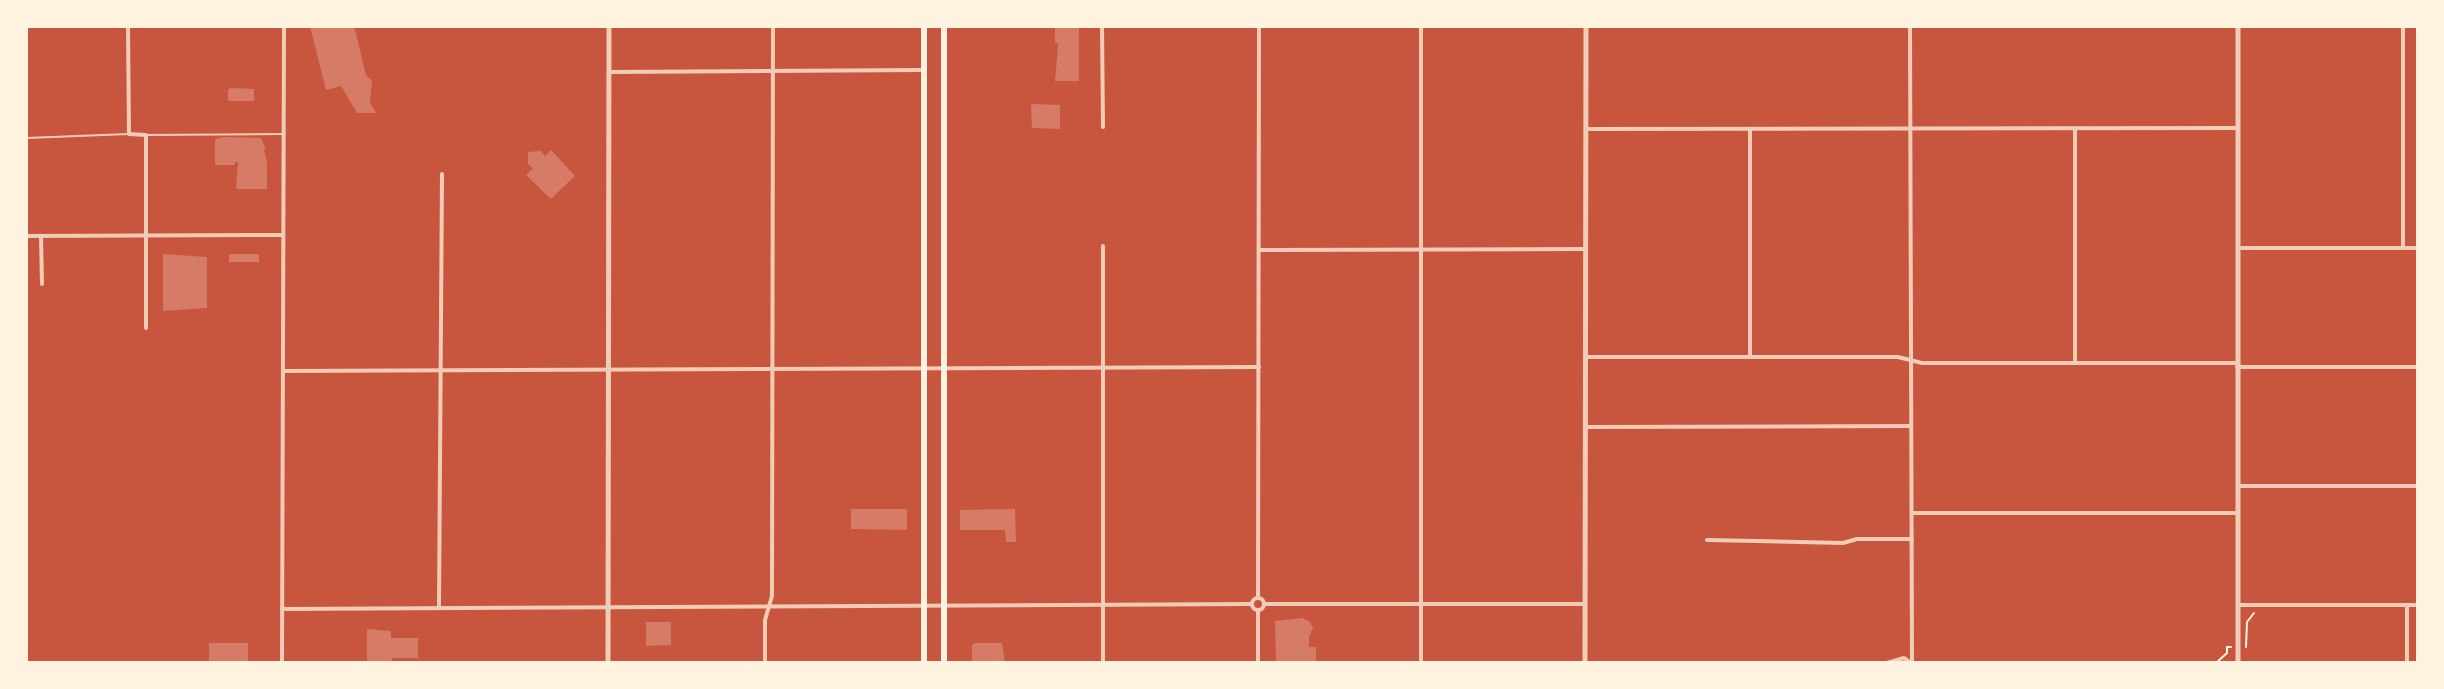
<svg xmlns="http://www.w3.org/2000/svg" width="2444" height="689" font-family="'PT Sans',sans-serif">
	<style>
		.building { fill: #d67c66 }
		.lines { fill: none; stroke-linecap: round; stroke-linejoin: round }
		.path { stroke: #fff3e0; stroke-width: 2 }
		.service { stroke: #f1ccb7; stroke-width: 2 }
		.minor { stroke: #f1ccb7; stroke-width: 4 }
		.tertiary { stroke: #f1ccb7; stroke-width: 5 }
		.primary { stroke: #fff3e0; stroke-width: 6 }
	</style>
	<rect width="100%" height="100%" fill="#c8553d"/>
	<g class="building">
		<path d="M310,26H354L366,75L372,81L370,102L376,113H357L341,86L326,90Z"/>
		<path d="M1055,26H1079V81H1055L1058,46V43H1055Z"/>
		<path d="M232,88L254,89V101H228V89Z"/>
		<path d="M1031,104L1060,105V129L1032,128Z"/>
		<path d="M224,137L261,138L266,149L264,150L267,162V189H236L238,162H235V165H215V139Z"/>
		<path d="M551,150L575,176L551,199L526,175L533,168L528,164V152L541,151L545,156Z"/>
		<path d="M163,254L207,257V308L163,311Z"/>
		<rect x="229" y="254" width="30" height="8"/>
		<path d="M851,509H907V530L851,529Z"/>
		<path d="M1011,509H1015L1016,542H1006L1005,530H960V510Z"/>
		<path d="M1303,618L1310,622L1313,628L1309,637V647H1316V663H1276L1275,621Z"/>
		<path d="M646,622H671V645L646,646Z"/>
		<path d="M367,629L391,631V638H418V658H392V663H367Z"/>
		<rect x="209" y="643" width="39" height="20"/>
		<path d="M975,643H1002L1005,663H972V645Z"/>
	</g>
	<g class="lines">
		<g class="path">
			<path d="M2246,647L2247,622L2254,613"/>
			<path d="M2216,663L2227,653V647H2231"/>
		</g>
		<g class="service">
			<path d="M148,135L282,134"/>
			<path d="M26,138L129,134"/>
		</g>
		<g class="minor">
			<path d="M128,26L129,134L146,135V328"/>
			<path d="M1102,26L1103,127"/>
			<path d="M1421,26V663"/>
			<path d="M1910,26L1912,663"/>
			<path d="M2403,26V248"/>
			<path d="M609,72L923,70"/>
			<path d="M1586,129L2238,128"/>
			<path d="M26,236L282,235"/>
			<path d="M41,236L42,284"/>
			<path d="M2238,248H2418"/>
			<path d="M1259,250L1585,249"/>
			<path d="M1585,357H1898L1922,363H2237"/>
			<path d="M1750,357V129"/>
			<path d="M2075,362V129"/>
			<path d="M2237,367H2418"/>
			<path d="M283,371L1259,367"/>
			<path d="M1585,427L1911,426"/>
			<path d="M2238,486H2418"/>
			<path d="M1912,513H2237"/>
			<path d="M1707,540L1843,543L1857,539H1912"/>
			<path d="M1258,598L1259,26"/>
			<circle cx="1258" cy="604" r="6"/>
			<path d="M1264,604H1585"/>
			<path d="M2238,605H2418"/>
			<path d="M2407,605V663"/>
			<path d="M439,608L442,174"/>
			<path d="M282,609L1252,604"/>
			<path d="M1258,610V663"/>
			<path d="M282,663L284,26"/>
			<path d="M765,663V620L772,596L773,26"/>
			<path d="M1103,663V246"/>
			<path d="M1887,663L1904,658L1911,663"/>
		</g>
		<g class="tertiary">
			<path d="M608,663L609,26"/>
			<path d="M1585,663L1586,26"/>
			<path d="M2238,663V26"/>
		</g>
		<g class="primary">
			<path d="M924,663V26"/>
			<path d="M944,663V26"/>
		</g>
	</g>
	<rect width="2444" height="689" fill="none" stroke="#fff3e0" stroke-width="56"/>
</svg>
